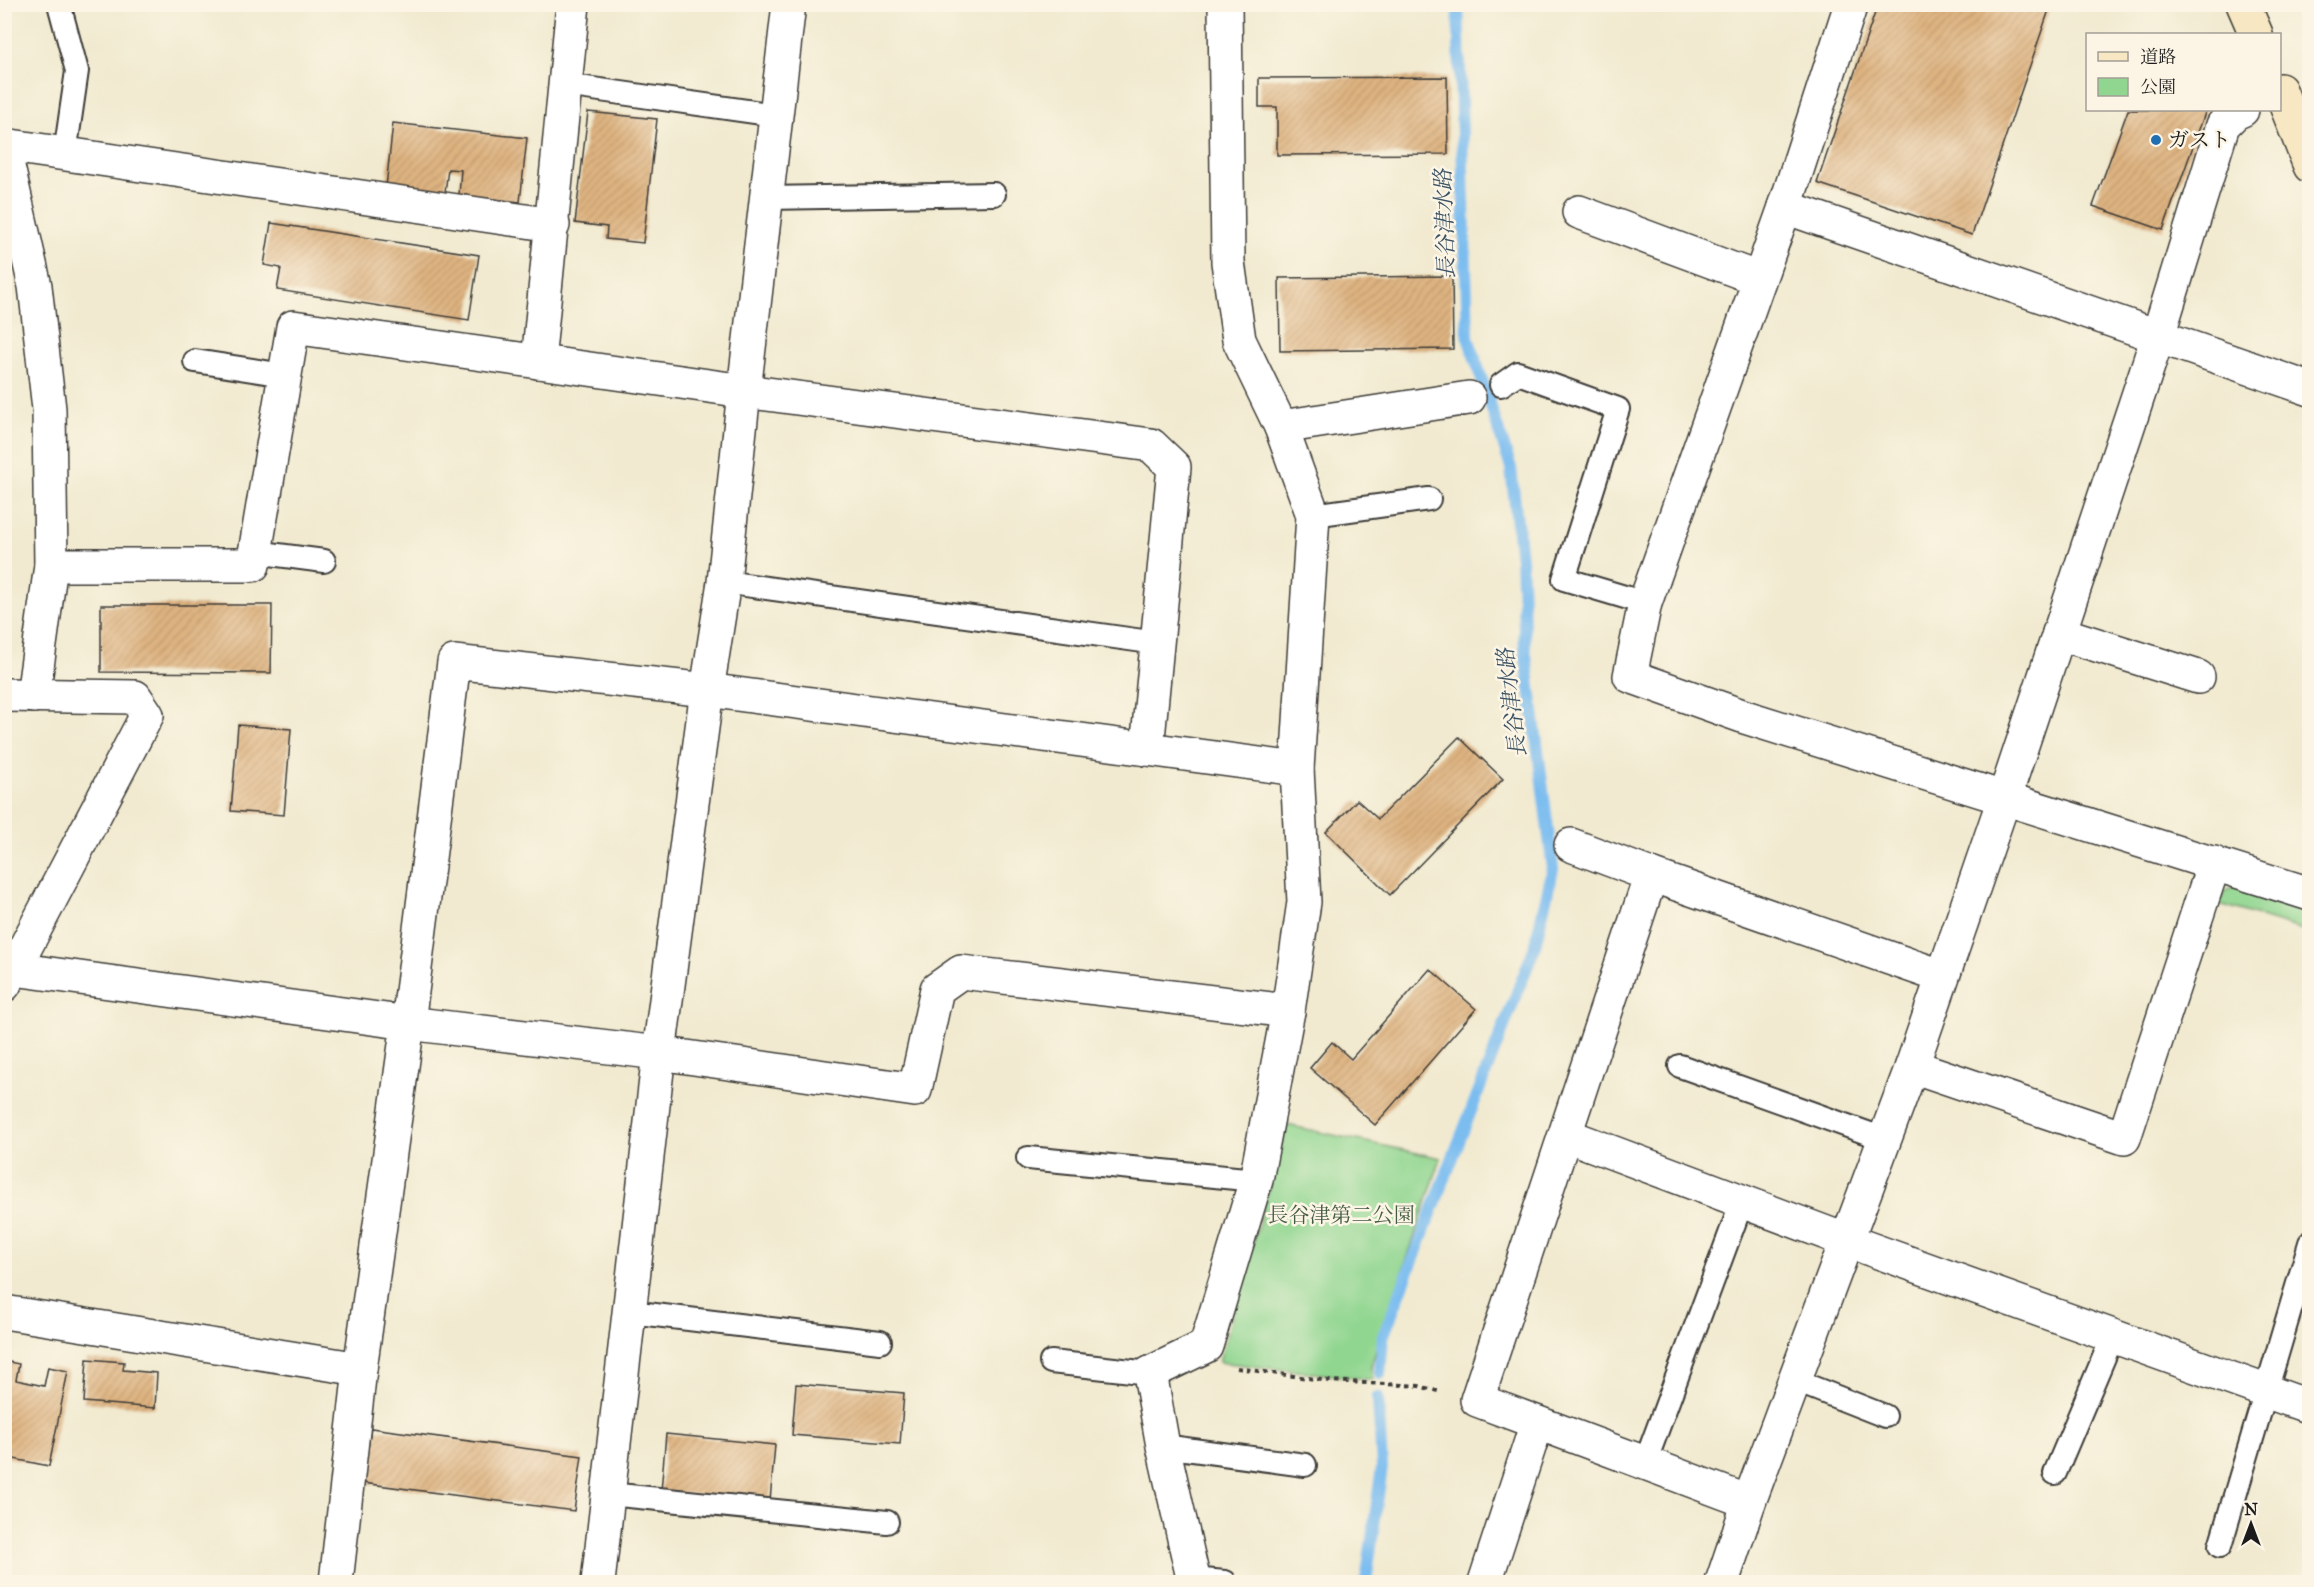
<svg xmlns="http://www.w3.org/2000/svg" width="2314" height="1587" font-family="'IM FELL Great Primer','Noto Serif JP',serif">
	<style>
		.park { fill: #90d690; stroke: #567956; stroke-width: 1.5 }
		.lines { fill: none; stroke-linecap: round; stroke-linejoin: round }
		.stream { stroke: #7bbdf0; stroke-width: 12 }
		.building { fill: url(#building-hatch) }
		.lane-casing { stroke: #3c3b37; stroke-width: 26 }
		.street-casing { stroke: #3c3b37; stroke-width: 36 }
		.secondary-casing { stroke: #3c3b37; stroke-width: 36 }
		.path { stroke: #3c3b37; stroke-width: 4; stroke-dasharray: 4.5 4.5; stroke-linecap: butt }
		.lane { stroke: #fff; stroke-width: 22 }
		.street { stroke: #fff; stroke-width: 33 }
		.secondary { stroke: #f7e8c3; stroke-width: 33 }
		.poi-dot { fill: #1f6fb2; stroke: #fcf5e5; stroke-width: 2 }
		.labels { text-anchor: middle; stroke-width: 5; stroke-linejoin: round; paint-order: stroke }
		.poi-label { font-size: 21px; fill: #1c1c1c; stroke: #fcf5e5; text-anchor: start }
		.park-label { font-size: 21px; fill: #455d45; stroke: #fcf5e5 }
		.water-label { font-size: 22px; font-style: italic; fill: #3d5466; stroke: #fcf5e5 }
	</style>
	<defs>
		<pattern id="building-hatch" width="6" height="6" patternUnits="userSpaceOnUse" patternTransform="scale(1.5)"><rect width="6" height="6" fill="#deb380"/><path d="M-1 1l2-2M0 6l6-6M5 7l2-2" fill="none" stroke="#be996e"/></pattern>
	</defs>
	<rect width="100%" height="100%" fill="#fcf5e5"/>
	<filter id="ink" filterUnits="userSpaceOnUse"><feTurbulence type="fractalNoise" baseFrequency=".0167" numOctaves="2"/><feDisplacementMap in="SourceGraphic" scale="12" xChannelSelector="R" yChannelSelector="G"/><feConvolveMatrix kernelMatrix="1 2 1 2 8 2 1 2 1" color-interpolation-filters="sRGB"/></filter>
	<filter id="wash" filterUnits="userSpaceOnUse"><feTurbulence type="fractalNoise" baseFrequency=".008" numOctaves="4" result="noise"/><feDisplacementMap in="SourceGraphic" scale="24" xChannelSelector="R" yChannelSelector="G"/><feGaussianBlur stdDeviation="1.35" result="paint"/><feColorMatrix in="noise" values="0 0 0 0 0 0 0 0 0 0 0 0 0 0 0 0 0 1.4 0 .05"/><feComposite in="paint" operator="in"/></filter>
	<g filter="url(#wash)">
		<rect width="100%" height="100%" fill="#f1ead0"/>
		<g class="park">
			<path d="M2238,884L2309,908V919L2306,931L2220,904L2224,892Z"/>
			<path d="M1287,1125L1441,1158L1371,1366L1373,1380L1219,1362Z"/>
		</g>
		<g class="lines">
			<g class="stream">
				<path d="M1380,1373L1383,1337L1534,949L1553,869L1525,648L1521,559L1511,468L1468,337L1458,4"/>
				<path d="M1366,1582L1382,1467L1378,1397"/>
			</g>
		</g>
		<g id="blocks">
			<g class="building">
				<path d="M1878,4H2051L1972,235L1817,183Z"/>
				<path d="M1447,77L1448,154L1277,155V107H1259V78Z"/>
				<path d="M2128,110H2206L2163,230L2093,206Z"/>
				<path d="M588,112L657,119L643,243L606,239L607,227L575,223Z"/>
				<path d="M393,123L527,138L520,202L459,195L461,170L448,169L445,193L386,187Z"/>
				<path d="M271,223L479,255L469,320L277,290L281,268L264,265Z"/>
				<path d="M1452,276L1453,349L1280,351L1279,278Z"/>
				<path d="M101,605H272L271,673L101,672Z"/>
				<path d="M238,725L291,729L284,815L231,811Z"/>
				<path d="M1459,737L1503,779L1390,895L1326,832L1357,800L1378,819Z"/>
				<path d="M1430,969L1476,1009L1375,1125L1310,1068L1332,1042L1351,1059Z"/>
				<path d="M87,1359L124,1362L123,1370L157,1373L155,1408L84,1402Z"/>
				<path d="M4,1361L19,1364L16,1380L44,1386L48,1367L68,1371L49,1466L4,1457Z"/>
				<path d="M796,1384L904,1393L900,1444L792,1435Z"/>
				<path d="M371,1428L582,1456L574,1511L363,1483Z"/>
				<path d="M666,1434L775,1445L770,1501L661,1491Z"/>
			</g>
		</g>
	</g>
	<g filter="url(#ink)">
		<use href="#blocks" fill-opacity="0" stroke="#3c3b37" stroke-width="1.5"/>
		<g class="lines">
			<g class="lane-casing">
				<g id="lane">
					<path d="M59,4L77,71L65,154"/>
					<path d="M565,85L776,115"/>
					<path d="M767,198L994,194"/>
					<path d="M195,361L284,375"/>
					<path d="M1501,385L1518,373L1618,409L1564,579L1645,603"/>
					<path d="M1313,515L1429,499"/>
					<path d="M255,552L324,561"/>
					<path d="M724,582L1157,643"/>
					<path d="M1680,1066L1884,1139"/>
					<path d="M1028,1158L1256,1180"/>
					<path d="M630,1312L880,1342"/>
					<path d="M1051,1362L1150,1373"/>
					<path d="M1796,1381L1885,1416"/>
					<path d="M1163,1446L1305,1465"/>
					<path d="M1645,1463L1742,1202"/>
					<path d="M2055,1473L2113,1336"/>
					<path d="M609,1494L887,1522"/>
					<path d="M2220,1546L2310,1243"/>
					<path d="M1193,1579L1225,1582"/>
				</g>
			</g>
			<g class="street-casing">
				<g id="street">
					<path d="M1851,4L1785,207L1645,603L1630,676L1745,717L2310,894"/>
					<path d="M4,145L553,225"/>
					<path d="M4,149L35,286L49,409L51,565L33,696"/>
					<path d="M1785,207L2310,389"/>
					<path d="M1579,212L1759,279"/>
					<path d="M538,362L573,4"/>
					<path d="M1281,427L1469,398"/>
					<path d="M51,565H253L293,327L744,391L1151,445L1174,467L1147,749"/>
					<path d="M2059,633L2198,677"/>
					<path d="M4,695L135,697L147,715L14,969"/>
					<path d="M1571,845L1651,875"/>
					<path d="M4,985L14,969L408,1023L360,1369L336,1582"/>
					<path d="M1288,1011L961,972L937,989L915,1090L659,1053L408,1023L454,662L707,690L1297,769"/>
					<path d="M1912,1066L2124,1138L2214,863"/>
					<path d="M1566,1135L1845,1240L2310,1407"/>
					<path d="M4,1312L360,1369"/>
					<path d="M1749,1502L1477,1400L1651,875L1941,976"/>
					<path d="M598,1582L659,1053L707,690L724,582L744,391L789,4"/>
					<path d="M1194,1582L1163,1446L1150,1373L1206,1346L1256,1180L1288,1011L1304,902L1297,769L1313,515L1281,427L1239,340L1228,262L1225,4"/>
					<path d="M1485,1582L1537,1423"/>
					<path d="M1722,1582L1749,1502L1912,1066L2004,799L2158,336L2223,125L2235,113L2242,110"/>
				</g>
			</g>
			<g class="secondary-casing">
				<g id="secondary">
					<path d="M2243,4L2256,34"/>
					<path d="M2280,90L2310,166"/>
				</g>
			</g>
			<path class="path" d="M1237,1368L1329,1381L1419,1386L1441,1392"/>
			<use href="#lane" class="lane"/>
			<use href="#street" class="street"/>
			<use href="#secondary" class="secondary"/>
		</g>
	</g>
	<circle class="poi-dot" cx="2156" cy="140" r="6"/>
	<g class="labels">
		<g class="poi-label">
			<text x="2168" y="147">ガスト</text>
		</g>
		<g class="park-label">
			<text x="1341" y="1222">長谷津第二公園</text>
		</g>
		<g class="water-label">
			<text transform="translate(1444 224) rotate(-92)" y="8">長谷津水路</text>
			<text transform="translate(1511 703) rotate(-97)" y="8">長谷津水路</text>
		</g>
	</g>
	<rect width="2314" height="1587" fill="none" stroke="#fcf5e5" stroke-width="24"/>
	<rect x="2086" y="33" width="195" height="78" fill="#fcf5e5" stroke="#a29e95" stroke-width="1.5"/>
	<rect x="2098" y="52" width="30" height="9" fill="#f7e8c3" stroke="#a29e95" stroke-width="1.5"/>
	<text x="2140" y="63" font-size="18" fill="#1c1c1c">道路</text>
	<rect x="2098" y="78" width="30" height="18" fill="#90d690" stroke="#a29e95" stroke-width="1.5"/>
	<text x="2140" y="93" font-size="18" fill="#1c1c1c">公園</text>
	<g transform="translate(2251 1524)" stroke="#fcf5e5" stroke-width="4.5" paint-order="stroke">
	<path d="M0-4.5L10 22L0 15L-10 22Z" fill="#1c1c1c"/>
	<text y="-9" font-size="16" font-weight="bold" text-anchor="middle" fill="#1c1c1c">N</text>
	</g>
</svg>
